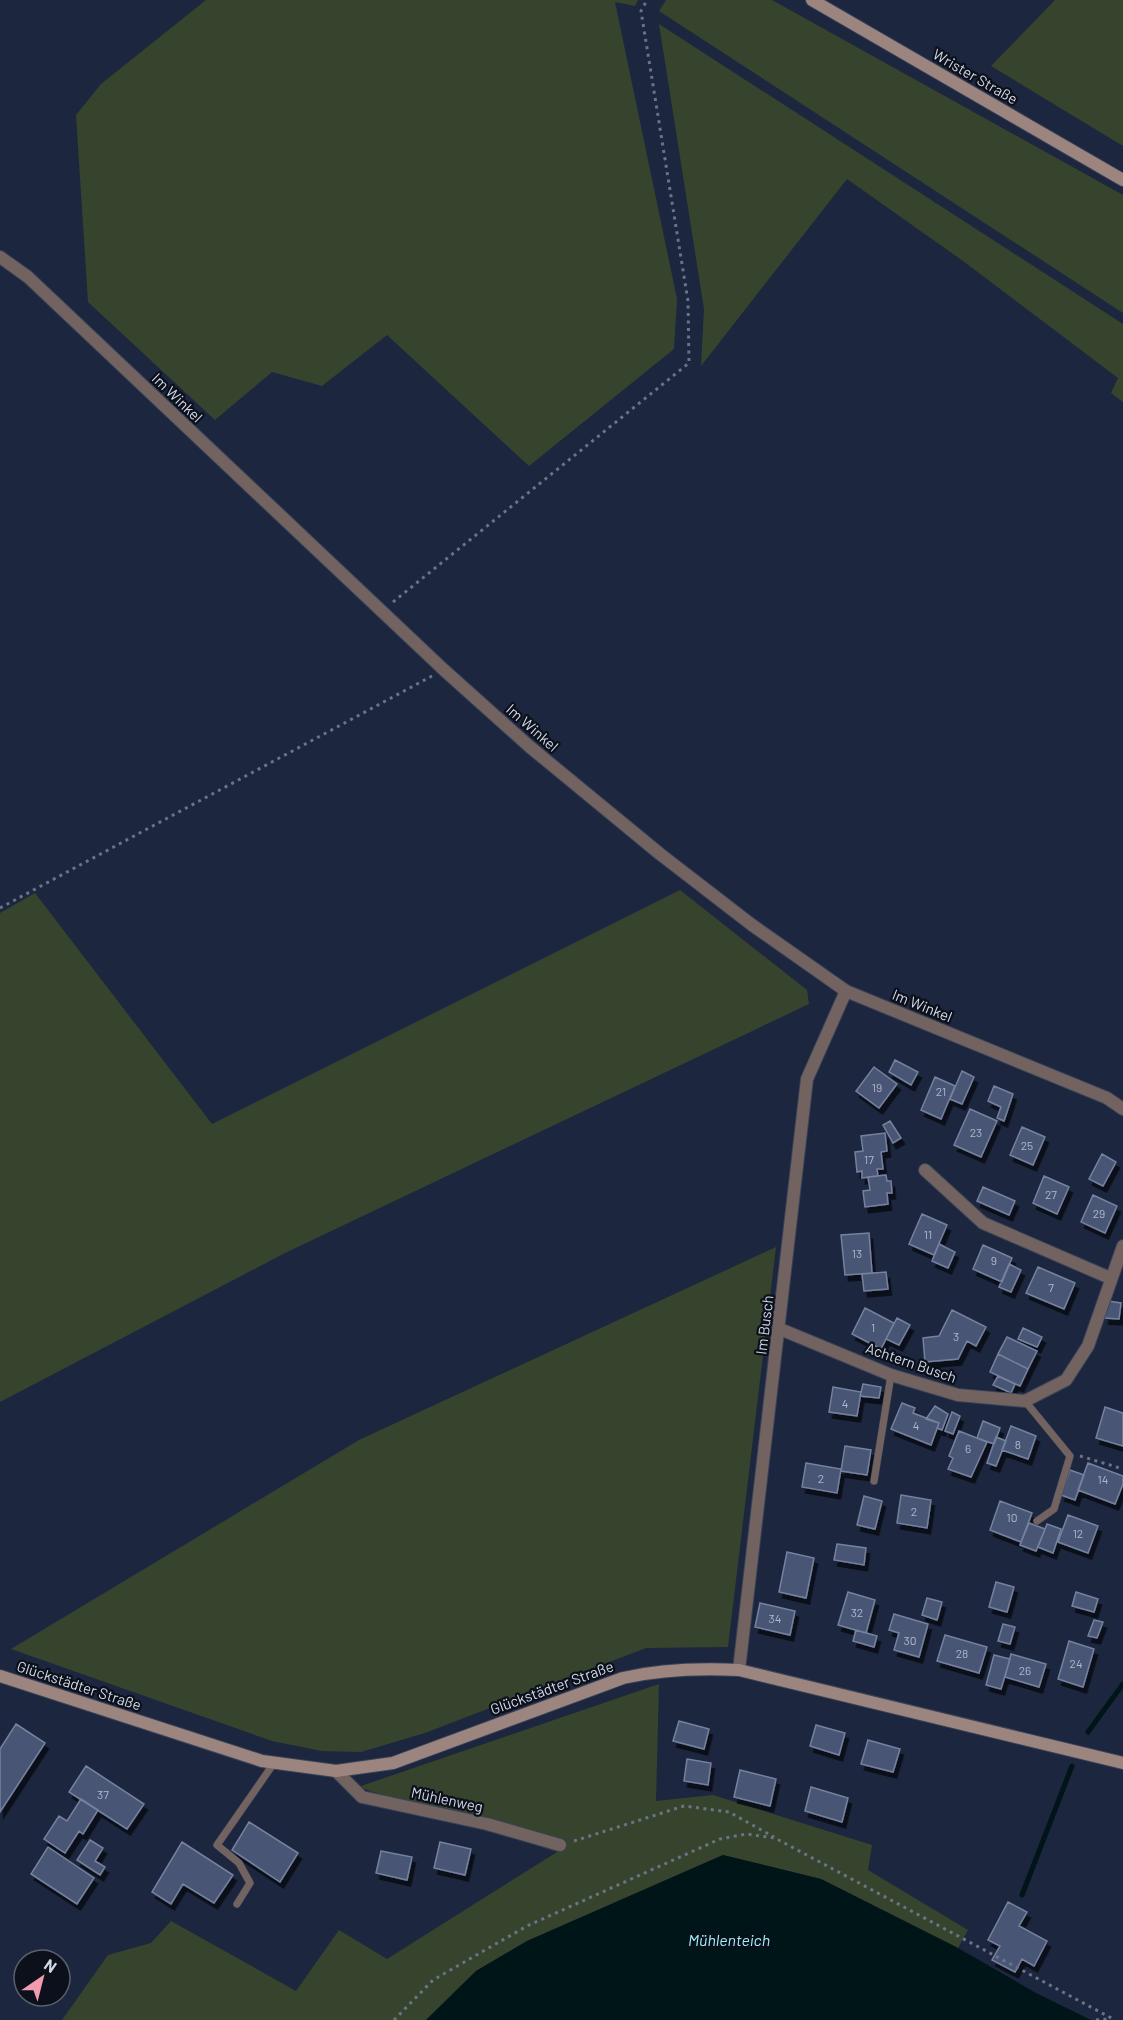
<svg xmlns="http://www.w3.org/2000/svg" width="1123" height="2020" viewBox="0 0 1123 2020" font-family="Barlow,sans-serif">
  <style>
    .green { fill: #37442d }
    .water { fill: #001517 }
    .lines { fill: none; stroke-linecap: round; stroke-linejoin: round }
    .stream { stroke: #001517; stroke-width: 5 }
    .building { fill: #485574; stroke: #75829f; stroke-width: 1.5; filter: url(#shadow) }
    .lane-casing { stroke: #394359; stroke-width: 8 }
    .street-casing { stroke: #394359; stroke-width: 14 }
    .secondary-casing { stroke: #394359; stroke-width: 14 }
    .path { stroke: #6a7387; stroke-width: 3; stroke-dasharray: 3 4.5; stroke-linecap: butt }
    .lane { stroke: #736360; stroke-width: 7 }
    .street { stroke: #736360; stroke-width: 12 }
    .secondary { stroke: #9d857f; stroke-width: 12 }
    .labels { text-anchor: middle; stroke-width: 4.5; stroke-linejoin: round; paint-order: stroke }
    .number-label { font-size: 12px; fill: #b0b8cc }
    .street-label { font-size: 15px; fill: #d2d9e9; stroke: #0b101a }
    .water-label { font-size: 16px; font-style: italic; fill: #9ef4fc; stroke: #0b101a }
  </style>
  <defs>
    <filter id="shadow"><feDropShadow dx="3.5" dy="6" stdDeviation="0" flood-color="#0009"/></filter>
  </defs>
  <rect width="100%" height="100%" fill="#1c263e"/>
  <path class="green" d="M206,0H638L635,6L615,2L677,299L674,349L529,466L387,335L322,386L272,372L215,420L88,302L76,115L101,84Z
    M666,0H772L1123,195V313L659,11Z
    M1055,0H1123V146L991,66Z
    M659,24L1123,324V402L1111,393L1118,378L963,261L847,179L701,366L704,309Z
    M680,890L807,990L809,1004L285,1253L0,1402V913L35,893L212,1124Z
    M776,1247L728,1647L646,1648L425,1733L361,1752L322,1751L272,1741L11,1649L359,1440Z
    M659,1684L656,1801L713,1795L872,1845L868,1870L968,1930L958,1948L821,1879L723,1855L527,1941L476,1971L426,2020H62L108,1955L151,1943L171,1921L296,1991L339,1930L387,1959L557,1852L358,1787Z"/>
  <path class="water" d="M723,1855L821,1879L958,1948L1036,1993L1091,2020H426L476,1971L527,1941Z"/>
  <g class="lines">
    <path class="stream" d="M1088,1732L1123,1684
      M1022,1895L1072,1766"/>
  </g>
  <path class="building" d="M895,1060L918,1072L911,1085L889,1072Z
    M874,1067L897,1084L879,1108L856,1091Z
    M962,1071L974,1077L962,1104L950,1099Z
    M935,1077L955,1086L941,1119L921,1110Z
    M994,1086L1013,1094L1004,1121L997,1118L1001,1107L988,1101Z
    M970,1109L997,1121L981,1157L954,1145Z
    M890,1121L901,1138L893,1143L883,1125Z
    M1022,1127L1045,1137L1033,1165L1010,1155Z
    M885,1133L887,1151L881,1152L883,1169H877L878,1176L862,1178V1171L857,1172L855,1152L863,1151L861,1136Z
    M1102,1154L1116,1162L1103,1186L1089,1179Z
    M886,1175L887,1181H891L892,1193H887L888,1204L865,1207L863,1191L870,1190L868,1177Z
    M1044,1176L1069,1187L1057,1214L1033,1203Z
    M983,1187L1015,1201L1009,1215L977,1201Z
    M1093,1195L1117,1206L1105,1233L1081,1222Z
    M922,1214L947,1225L934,1255L909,1244Z
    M869,1233L872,1273L845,1275L841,1235Z
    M939,1244L955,1252L948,1268L932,1261Z
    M983,1245L1012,1258L1002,1282L973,1269Z
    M1009,1264L1021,1270L1011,1292L999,1287Z
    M1038,1267L1075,1283L1064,1309L1026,1293Z
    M886,1272L888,1289L864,1291L862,1274Z
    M1108,1301L1121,1303L1119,1319L1105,1318Z
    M865,1308L894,1323L881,1349L852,1334Z
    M952,1310L986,1327L976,1346L967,1341L958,1359L925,1362L923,1338L939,1336Z
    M897,1318L910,1325L899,1345L886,1339Z
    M1023,1328L1042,1337L1037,1347L1018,1339Z
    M1007,1337L1037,1351L1028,1369L998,1354Z
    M998,1354L1028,1369L1020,1386L990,1372Z
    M998,1376L1015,1384L1011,1393L993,1385Z
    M863,1384L881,1387L879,1398L860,1396Z
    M833,1387L861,1392L857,1416L829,1412Z
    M902,1403L915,1408L913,1413L939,1423L931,1445L891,1429Z
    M935,1406L948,1414L942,1430L937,1428L939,1423L926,1419Z
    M1105,1407L1123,1413V1446L1096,1438Z
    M952,1412L960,1416L953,1434L945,1431Z
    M983,1421L1000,1428L994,1444L977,1438Z
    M1011,1426L1036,1436L1028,1459L1002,1450Z
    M959,1431L987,1442L971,1477L948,1469L953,1458L949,1456Z
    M996,1437L1006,1441L996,1466L987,1463Z
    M845,1446L871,1450L867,1475L841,1471Z
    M806,1463L841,1469L837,1493L802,1487Z
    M1088,1463L1123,1476V1484L1115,1504L1078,1490Z
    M1070,1470L1084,1475L1075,1500L1061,1495Z
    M901,1495L931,1500L927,1528L897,1523Z
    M864,1496L882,1501L875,1529L857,1525Z
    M1000,1501L1032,1513L1021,1542L990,1530Z
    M1068,1515L1098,1526L1088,1553L1058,1542Z
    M1029,1523L1045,1529L1036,1551L1020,1545Z
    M1047,1524L1061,1529L1053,1553L1038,1547Z
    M837,1544L866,1548L864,1565L834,1560Z
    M787,1552L814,1558L806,1598L779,1592Z
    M996,1582L1014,1587L1007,1612L989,1607Z
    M848,1592L875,1600L866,1633L838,1625Z
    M1076,1592L1098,1599L1094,1612L1072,1606Z
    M927,1598L942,1602L937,1620L922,1615Z
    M760,1603L795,1611L790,1635L755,1627Z
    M894,1614L928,1624L919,1657L894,1650L899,1633L889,1630Z
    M1094,1620L1103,1622L1097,1638L1088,1636Z
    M1003,1624L1015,1627L1010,1644L998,1641Z
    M856,1630L877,1636L874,1647L853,1641Z
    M945,1635L987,1647L979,1673L937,1661Z
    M1069,1641L1094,1649L1083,1687L1058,1679Z
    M1011,1654L1046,1664L1039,1687L1005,1677Z
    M994,1655L1010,1659L1001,1689L986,1685Z
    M679,1721L709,1729L704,1749L673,1741Z
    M16,1724L45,1743L0,1812V1749Z
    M816,1725L845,1733L839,1755L810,1746Z
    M868,1740L900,1749L893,1772L861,1764Z
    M687,1759L711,1763L708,1785L684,1781Z
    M86,1766L144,1804L127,1829L69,1792Z
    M740,1770L776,1779L770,1806L734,1797Z
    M811,1787L848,1798L842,1822L805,1811Z
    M81,1799L98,1810L83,1834L79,1831L65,1853L44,1839L59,1816L67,1821Z
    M249,1822L298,1853L280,1882L232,1850Z
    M90,1840L103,1848L95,1861L105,1867L100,1875L77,1860Z
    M182,1842L233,1875L214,1903L183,1884L171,1904L152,1892Z
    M440,1842L471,1849L465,1875L434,1868Z
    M48,1847L94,1878L77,1904L31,1874Z
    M381,1851L412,1857L407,1880L376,1873Z
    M1008,1902L1027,1912L1019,1926L1047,1941L1034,1966L1022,1959L1015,1972L992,1960L1000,1946L988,1940Z"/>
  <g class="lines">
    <g class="lane-casing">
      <path id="lane" d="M1025,1401L1070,1456L1054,1509L1037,1521
        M874,1481L891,1375
        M237,1904L250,1883L239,1863L217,1845L274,1763"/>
    </g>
    <g class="street-casing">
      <path id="street" d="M0,257L28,277L444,670L530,747L660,854L752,925L846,991L1107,1098L1123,1109
        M925,1170L983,1223L1110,1278
        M780,1329L891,1375L958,1395L1025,1401L1066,1380L1088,1346L1123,1246
        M739,1670L807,1079L846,991
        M336,1771L362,1797L487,1824L560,1845"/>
    </g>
    <g class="secondary-casing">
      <path id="secondary" d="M812,0L1123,180
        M0,1676L262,1761L336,1771L393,1763L623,1678C662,1669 699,1668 739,1670L1123,1763"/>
    </g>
    <path class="path" d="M393,602L689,363L688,301L641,11L647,0
      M0,908L432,676
      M1080,1456L1123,1469
      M574,1841L684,1806L729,1812L774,1837
      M394,2020L433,1980L527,1926L720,1839L746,1834L775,1838L1115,2020
      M1096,2020L1108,2019"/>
    <use href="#lane" class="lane"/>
    <use href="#street" class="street"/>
    <use href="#secondary" class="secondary"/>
  </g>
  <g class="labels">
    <g class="number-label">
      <text x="877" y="1092">19</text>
      <text x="941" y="1096">21</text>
      <text x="976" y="1137">23</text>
      <text x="1027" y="1150">25</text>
      <text x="869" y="1164">17</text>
      <text x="1051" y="1199">27</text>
      <text x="1099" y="1218">29</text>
      <text x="928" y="1239">11</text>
      <text x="857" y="1258">13</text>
      <text x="994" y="1265">9</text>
      <text x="1051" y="1292">7</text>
      <text x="873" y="1332">1</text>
      <text x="956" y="1341">3</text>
      <text x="845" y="1408">4</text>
      <text x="916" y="1430">4</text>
      <text x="1018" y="1449">8</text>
      <text x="968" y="1453">6</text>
      <text x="821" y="1483">2</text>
      <text x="1103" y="1484">14</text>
      <text x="914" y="1516">2</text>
      <text x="1012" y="1522">10</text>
      <text x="1078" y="1538">12</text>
      <text x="857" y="1617">32</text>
      <text x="775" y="1623">34</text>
      <text x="910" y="1645">30</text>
      <text x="962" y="1658">28</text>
      <text x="1076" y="1668">24</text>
      <text x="1025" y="1675">26</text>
      <text x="103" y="1799">37</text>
    </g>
    <g class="street-label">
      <text transform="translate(975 77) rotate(30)" y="5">Wrister Straße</text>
      <text transform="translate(177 398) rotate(44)" y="5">Im Winkel</text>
      <text transform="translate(532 728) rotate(41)" y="5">Im Winkel</text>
      <text transform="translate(922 1006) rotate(22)" y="5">Im Winkel</text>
      <text transform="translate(765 1325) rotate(-83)" y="5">Im Busch</text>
      <text transform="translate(911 1363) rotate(19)" y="5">Achtern Busch</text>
      <text transform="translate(79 1686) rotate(18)" y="5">Glückstädter Straße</text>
      <text transform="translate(552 1688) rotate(-20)" y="5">Glückstädter Straße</text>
      <text transform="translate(447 1800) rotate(12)" y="5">Mühlenweg</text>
    </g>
    <g class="water-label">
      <text x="729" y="1946">Mühlenteich</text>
    </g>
  </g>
  <g transform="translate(42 1978) rotate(35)"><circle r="28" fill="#0b101a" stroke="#5b606d" stroke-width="1.5"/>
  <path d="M0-4.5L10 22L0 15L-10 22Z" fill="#f29aaf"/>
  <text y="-9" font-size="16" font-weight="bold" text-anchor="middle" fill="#d2d9e9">N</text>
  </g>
</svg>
